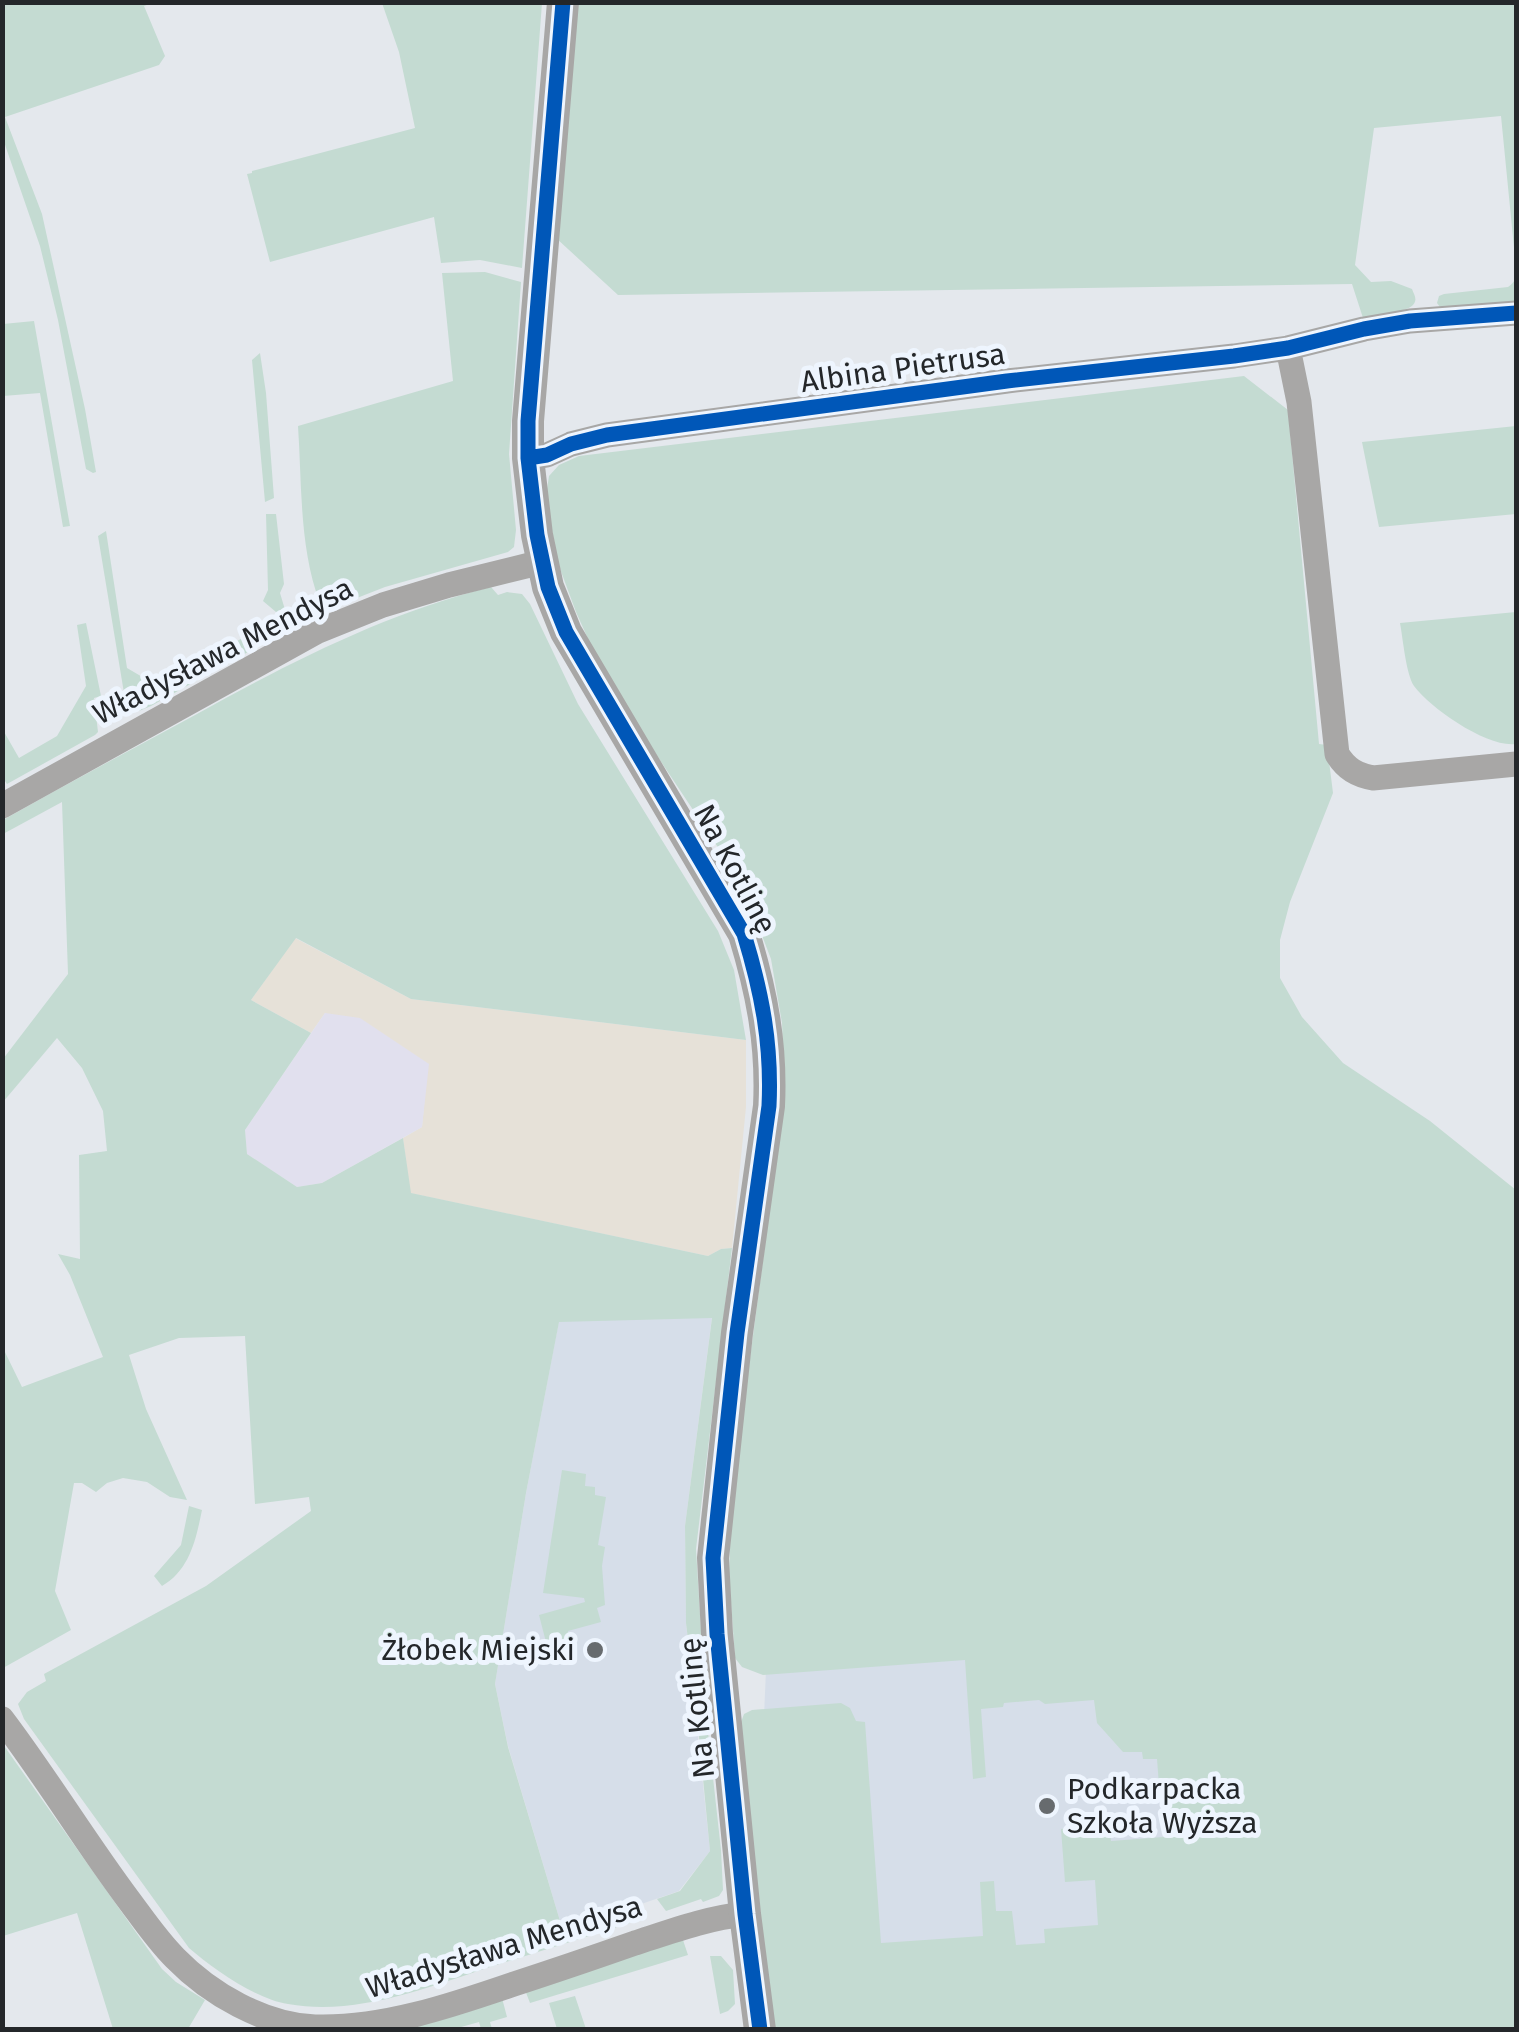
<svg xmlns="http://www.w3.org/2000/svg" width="1519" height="2032" viewBox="0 0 1519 2032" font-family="'Fira Sans',sans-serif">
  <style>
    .commercial { fill: #e6e1d8 }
    .industrial { fill: #e1e0ee }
    .built { fill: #d6dee9 }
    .green { fill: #c4dbd2 }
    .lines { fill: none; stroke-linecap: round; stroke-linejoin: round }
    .minor { stroke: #a8a7a6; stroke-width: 25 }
    .tertiary { stroke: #a8a7a6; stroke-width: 32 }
    .cycleway-casing { stroke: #eef5fe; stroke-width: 21 }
    .cycleway { stroke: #0057b8; stroke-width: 15 }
    .poi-dot { fill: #676b6e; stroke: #eef5fe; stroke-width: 4 }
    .labels { text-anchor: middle; stroke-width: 10; stroke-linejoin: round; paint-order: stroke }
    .street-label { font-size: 30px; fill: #24272a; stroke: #eef5fe }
    .poi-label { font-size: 30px; fill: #24272a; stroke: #eef5fe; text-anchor: end }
  </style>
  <rect width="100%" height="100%" fill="#e4e8ed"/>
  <path class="commercial" d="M295,938L411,999L746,1040V1107L732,1248L721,1249L708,1256L410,1193L403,1138L422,1127L428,1064L325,1013L311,1033L251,1000Z"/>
  <path class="industrial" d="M325,1013L360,1018L429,1064L422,1127L322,1183L297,1187L247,1154L245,1130Z"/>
  <path class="built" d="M712,1317L685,1526L686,1623L710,1851L679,1891L563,1931L508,1746L495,1684L526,1493L559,1321Z
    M1144,1636L1200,1932L796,1987L764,1716L767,1647Z"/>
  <path class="green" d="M3,2L152,3L144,6L165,56L159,65L5,117L42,214L85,409L96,472L93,473L86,469L58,320L40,246L3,139Z
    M382,3H542L522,268L480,260L441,263L434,217L270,262L247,174L252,173V171L415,128L399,52Z
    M575,3H1516V306L1440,307L1437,303L1439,296L1444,294L1508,287C1516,282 1516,276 1516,268L1501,116L1374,128L1355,265L1371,282L1391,281L1412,289C1414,295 1418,299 1413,305C1407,312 1373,316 1363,318L1352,284L618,295L556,238Z
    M485,272L521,282L509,454L516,530L514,547L508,552L385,587L334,607H329L320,603C299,548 302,484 298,426L453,381L442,273Z
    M34,321L70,526L63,527L40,393L3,396V324Z
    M260,353L266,393L274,498L265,502L252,360Z
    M1244,376L1288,410L1319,744L1327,745L1333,793L1290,902L1280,940V978L1302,1017L1343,1063L1430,1121L1516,1190V2029H773L740,1725L744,1714L752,1710L841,1703L850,1708L856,1721L865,1722L881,1943L983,1936L980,1882L994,1881L996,1911H1012L1016,1945L1045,1943L1044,1929L1098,1925L1095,1880L1065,1882L1061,1829L1109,1825L1111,1841L1163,1837L1157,1759H1143L1142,1752H1123L1097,1723L1094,1700L1045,1704L1039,1700L1004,1703L1003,1707L981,1709L986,1777L973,1779L965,1660L763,1675L742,1667L735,1658L729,1574L732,1495L785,1093L782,1023L771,959L751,907L735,873L632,718L598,661L576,612L559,566L549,516L547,489L549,476L559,465L579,456Z
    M1516,426V514L1379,527L1362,442Z
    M266,514H276L284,584L280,593L289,623L263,601L268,590Z
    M106,531L127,668L156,685L250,634L251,631L262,639L270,635L273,638L151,706L139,711L132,710L124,693L98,536Z
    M491,587L498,595L507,592L522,594L530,604L578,704L718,931L734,970L746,1040L411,999L296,938L251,1000L311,1033L245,1130L247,1154L297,1187L322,1183L403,1138L411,1193L708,1256L721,1249L732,1248L696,1549L705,1696L695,1698L686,1623L685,1526L712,1318L559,1322L526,1493L495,1684L508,1747L563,1931L637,1906L636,1921C588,1936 539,1952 490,1967C426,1988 357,2016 288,2004C256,1999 213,1969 189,1948L24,1719L18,1704L27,1692L46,1681L44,1674L206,1586L311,1511L309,1497L255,1504L245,1336L179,1338L129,1355L146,1409L187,1500L170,1497L147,1482L123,1478L107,1483L96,1492L82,1483H74L55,1591L71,1630L3,1668L2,1346L22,1387L103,1357L70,1275L58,1254L80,1259L79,1155L107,1151L103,1111L82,1068L57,1038L3,1102V1059L68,974L62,802L3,834V820C67,784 132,749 197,714C291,662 386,613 491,587Z
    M1516,612V744C1488,748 1431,709 1414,686C1406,674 1403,639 1400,623Z
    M86,623L101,696L94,698L98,732L95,735L7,784L3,778V730L19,758L57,736L86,686L77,625Z
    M562,1470L586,1474L585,1486L595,1487V1495L606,1497L598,1545L605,1547L602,1566L605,1605L597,1608L601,1622L568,1631L570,1641L547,1646L539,1615L585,1602L584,1598L543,1593Z
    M189,1506L202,1510C196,1539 190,1570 162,1586L154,1576L181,1545Z
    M705,1705L721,1850L723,1890L719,1896L703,1902L701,1899L666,1911L657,1899L680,1891L710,1851L696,1706Z
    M2,1743L162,1969L176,1982L205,2000L188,2029H113L77,1913L3,1936Z
    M683,1940L688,1955L530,2003L525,1990Z
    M710,1956H721L733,1970L735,2004L728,2011L720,2014Z
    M575,1996L586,2029H557L549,2003Z
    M502,1998L507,2017L490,2022L492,2029H481L479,2022L454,2029L405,2030Z"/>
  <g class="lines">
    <path class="minor" d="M1288,348L1299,402L1337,754C1346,769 1357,775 1373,778L1516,764
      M528,458L547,455L571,444L607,435L1007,381L1234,356L1288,348L1364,329L1410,321L1516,313
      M2,806L316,632L383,605L449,585L542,562
      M2,1719C46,1777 84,1840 128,1899C143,1919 157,1940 175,1958C210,1994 264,2025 315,2027C382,2029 450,2006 514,1984C554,1971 595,1957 635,1943C672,1931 707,1918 745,1914"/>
    <path class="tertiary" d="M563,2L528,421V458L537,535L548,587L566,632L744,934C762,993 772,1045 769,1106L737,1333L713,1558L717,1634L745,1914L760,2030"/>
    <g class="cycleway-casing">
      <path id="cycleway" d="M563,2L528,421V458L537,535L548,587L566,632L744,934C762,993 772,1045 769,1106L737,1333L713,1558L717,1634L745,1914L760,2030
        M528,458L547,455L571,444L607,435L1007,381L1234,356L1288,348L1364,329L1410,321L1516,313"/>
    </g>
    <use href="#cycleway" class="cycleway"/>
  </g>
  <g class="poi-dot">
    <circle cx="595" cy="1650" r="10"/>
    <circle cx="1047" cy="1806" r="10"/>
  </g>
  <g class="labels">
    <g class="street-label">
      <text transform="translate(903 368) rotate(-8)" y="10">Albina Pietrusa</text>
      <text transform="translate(223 651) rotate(-27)" y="10">Władysława Mendysa</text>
      <text transform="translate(735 869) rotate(62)" y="10">Na Kotlinę</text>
      <text transform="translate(697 1708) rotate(-96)" y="10">Na Kotlinę</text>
      <text transform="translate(504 1947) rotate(-17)" y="10">Władysława Mendysa</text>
    </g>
    <g class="poi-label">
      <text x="575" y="1660">Żłobek Miejski</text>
      <text x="1067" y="1799" text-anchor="start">Podkarpacka<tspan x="1067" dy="34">Szkoła Wyższa</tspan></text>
    </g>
  </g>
  <rect width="1519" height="2032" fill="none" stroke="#24272a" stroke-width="10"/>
</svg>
